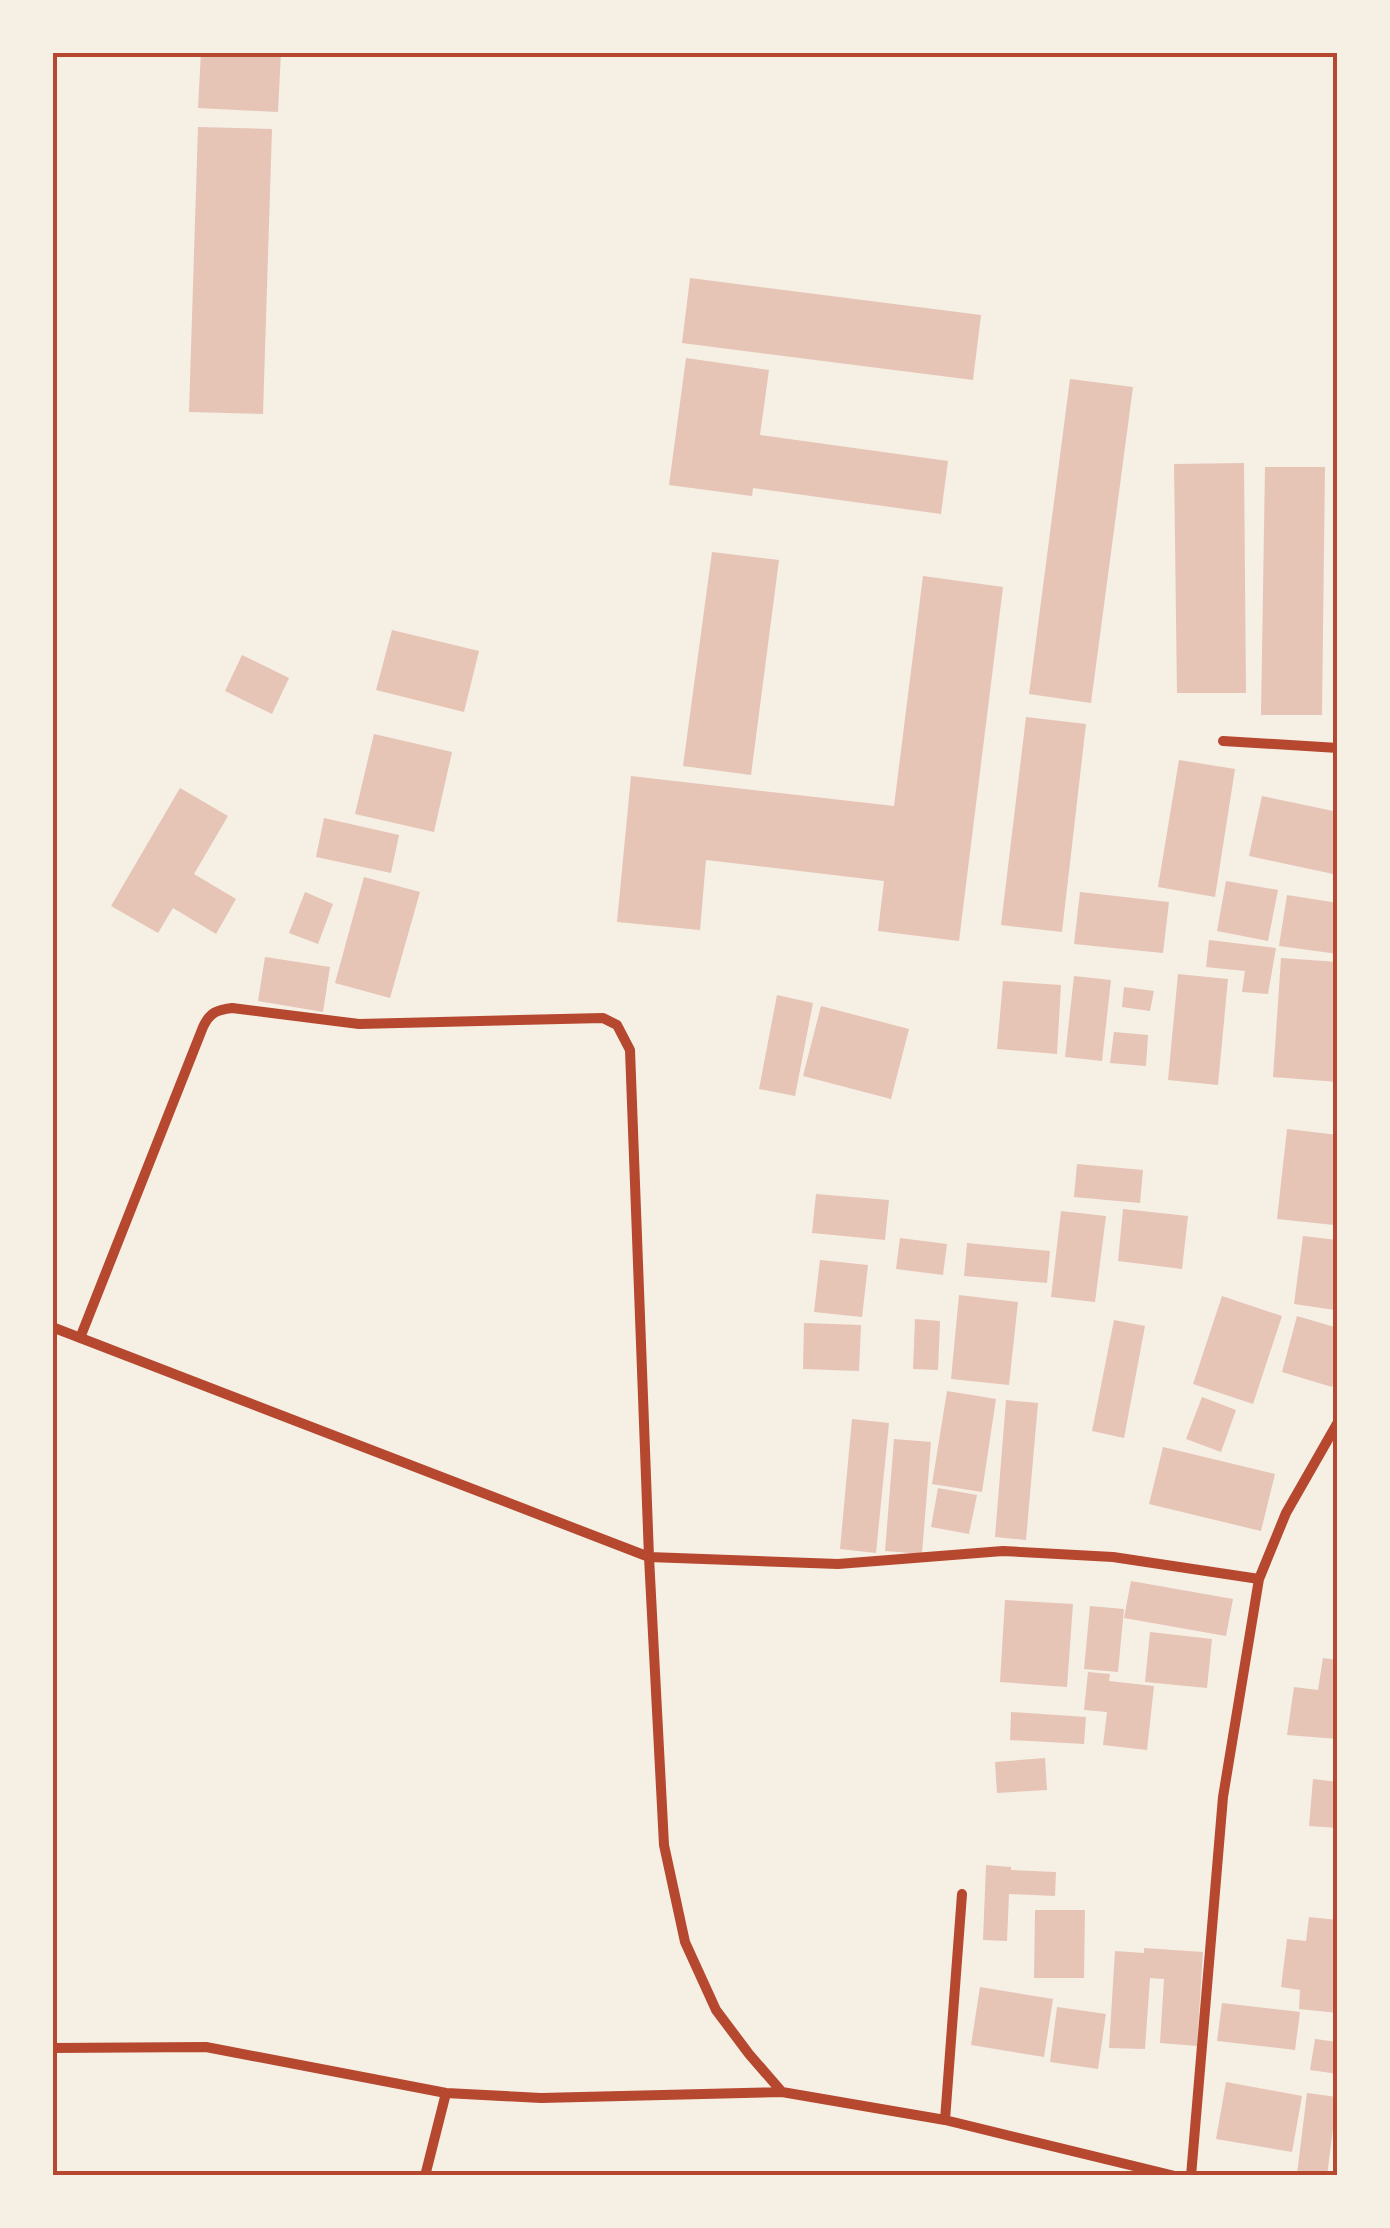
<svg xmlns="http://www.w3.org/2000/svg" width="1390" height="2228" viewBox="0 0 1390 2228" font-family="Quicksand,sans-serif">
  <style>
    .building { fill: #e6c5b7 }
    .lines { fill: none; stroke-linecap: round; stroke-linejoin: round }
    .minor { stroke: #b5482f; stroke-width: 10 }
    .neatline { fill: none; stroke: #b5482f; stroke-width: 4 }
  </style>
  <rect width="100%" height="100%" fill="#f6efe4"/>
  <path class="building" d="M201,52H281L278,112L198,108Z
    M198,127L272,129L263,414L189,412Z
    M690,278L981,315L973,380L682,343Z
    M686,358L769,370L760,435L948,461L941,514L753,488L752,496L669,485Z
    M1070,379L1133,387L1091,703L1029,694Z
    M1244,463L1246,693H1177L1174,464Z
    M1265,467H1325L1322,715H1261Z
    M712,552L779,560L751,775L683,766Z
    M923,576L1003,587L959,941L878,931L884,881L706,860L700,930L617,922L631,776L894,806Z
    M392,630L479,651L464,712L376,690Z
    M242,655L289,678L272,714L225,691Z
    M1026,717L1086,724L1062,932L1001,925Z
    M374,734L452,752L434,832L355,814Z
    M1179,760L1235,769L1215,897L1158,887Z
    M180,788L228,816L194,874L236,899L216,934L173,908L158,933L111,906Z
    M1262,796L1338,812V875L1249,856Z
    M324,818L399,835L391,873L316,857Z
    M364,877L420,892L390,998L335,983Z
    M1226,881L1278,890L1268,941L1217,931Z
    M305,892L333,904L318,944L289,933Z
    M1080,892L1169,902L1163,953L1074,944Z
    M1287,895L1338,903V954L1279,946Z
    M1209,940L1276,948L1268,994L1242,992L1245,971L1206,967Z
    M265,957L330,967L323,1012L258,1001Z
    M1281,958L1338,962V1082L1273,1077Z
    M1178,974L1228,979L1218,1085L1168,1080Z
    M1074,976L1111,980L1102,1061L1065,1057Z
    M1003,981L1061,985L1057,1054L997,1049Z
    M1124,987L1154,991L1150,1011L1122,1007Z
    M777,995L813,1003L795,1096L759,1089Z
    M821,1006L909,1029L891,1099L803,1076Z
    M1114,1032L1148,1035L1146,1066L1110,1063Z
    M1287,1129L1338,1135L1334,1225L1277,1219Z
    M1077,1164L1143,1170L1140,1203L1074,1197Z
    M816,1194L889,1200L885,1240L812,1233Z
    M1123,1209L1188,1216L1182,1269L1118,1261Z
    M1061,1211L1106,1216L1095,1302L1051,1297Z
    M1303,1236L1338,1240L1335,1310L1294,1304Z
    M900,1238L947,1244L943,1275L896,1269Z
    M967,1243L1050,1251L1047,1283L964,1276Z
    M820,1260L868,1265L862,1317L814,1312Z
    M959,1295L1018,1302L1009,1385L951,1379Z
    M1222,1296L1282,1316L1253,1404L1193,1384Z
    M1297,1316L1338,1328V1368L1332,1387L1282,1372Z
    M915,1319L940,1321L938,1370L913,1369Z
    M1114,1320L1145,1326L1124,1438L1092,1431Z
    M804,1323L861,1325L859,1371L803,1369Z
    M947,1391L996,1399L982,1492L932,1484Z
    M1202,1397L1236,1410L1221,1452L1186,1439Z
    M1006,1400L1038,1403L1026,1540L995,1537Z
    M852,1419L889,1423L876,1553L840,1549Z
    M894,1439L931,1442L922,1554L885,1551Z
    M1163,1447L1275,1474L1261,1531L1149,1504Z
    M938,1488L977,1495L969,1534L931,1527Z
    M1131,1581L1233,1599L1226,1636L1124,1618Z
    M1005,1600L1073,1604L1067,1687L1000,1682Z
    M1090,1606L1124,1609L1118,1672L1084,1669Z
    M1150,1632L1212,1639L1207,1688L1145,1682Z
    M1323,1658L1338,1660V1739L1287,1735L1294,1687L1318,1690Z
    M1088,1672L1110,1674L1109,1681L1154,1686L1147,1750L1103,1745L1107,1712L1084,1710Z
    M1011,1712L1086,1717L1084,1744L1010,1740Z
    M1045,1758L1047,1790L997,1793L995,1762Z
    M1313,1779L1338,1782V1828L1309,1826Z
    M986,1865L1011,1867V1870L1056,1872L1055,1896L1009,1894L1007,1941L983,1940Z
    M1035,1910H1085L1084,1978H1034Z
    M1309,1917L1338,1920V2013L1299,2009L1300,1990L1281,1987L1287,1939L1306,1941Z
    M1144,1948L1203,1952L1197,2046L1160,2043L1164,1979L1150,1978L1145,2049L1109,2048L1115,1951L1144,1953Z
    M980,1987L1053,1999L1044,2057L971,2045Z
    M1222,2003L1300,2012L1295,2050L1217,2041Z
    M1057,2007L1106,2014L1098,2069L1050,2062Z
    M1315,2039L1338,2042V2074L1310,2070Z
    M1226,2082L1302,2096L1292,2152L1216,2139Z
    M1307,2093L1337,2097L1327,2176L1297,2174Z"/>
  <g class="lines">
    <path class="minor" d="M1223,741L1338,748
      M52,1327L649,1557L664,1845L685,1942L716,2010L749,2054L782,2092L945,2120L1175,2176
      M80,1338L203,1027C210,1012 217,1010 232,1008L359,1024L603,1018L617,1025L630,1050L649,1557L838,1564L1003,1551L1113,1557L1259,1579
      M52,2048L206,2047L446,2093L541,2098L782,2092
      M945,2120L962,1894
      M425,2176L446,2093
      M1191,2176L1223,1797L1259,1579L1286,1513L1338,1422"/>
  </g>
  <rect width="1390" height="2228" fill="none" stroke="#f6efe4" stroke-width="110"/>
  <rect x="55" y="55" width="1280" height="2118" class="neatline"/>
</svg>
